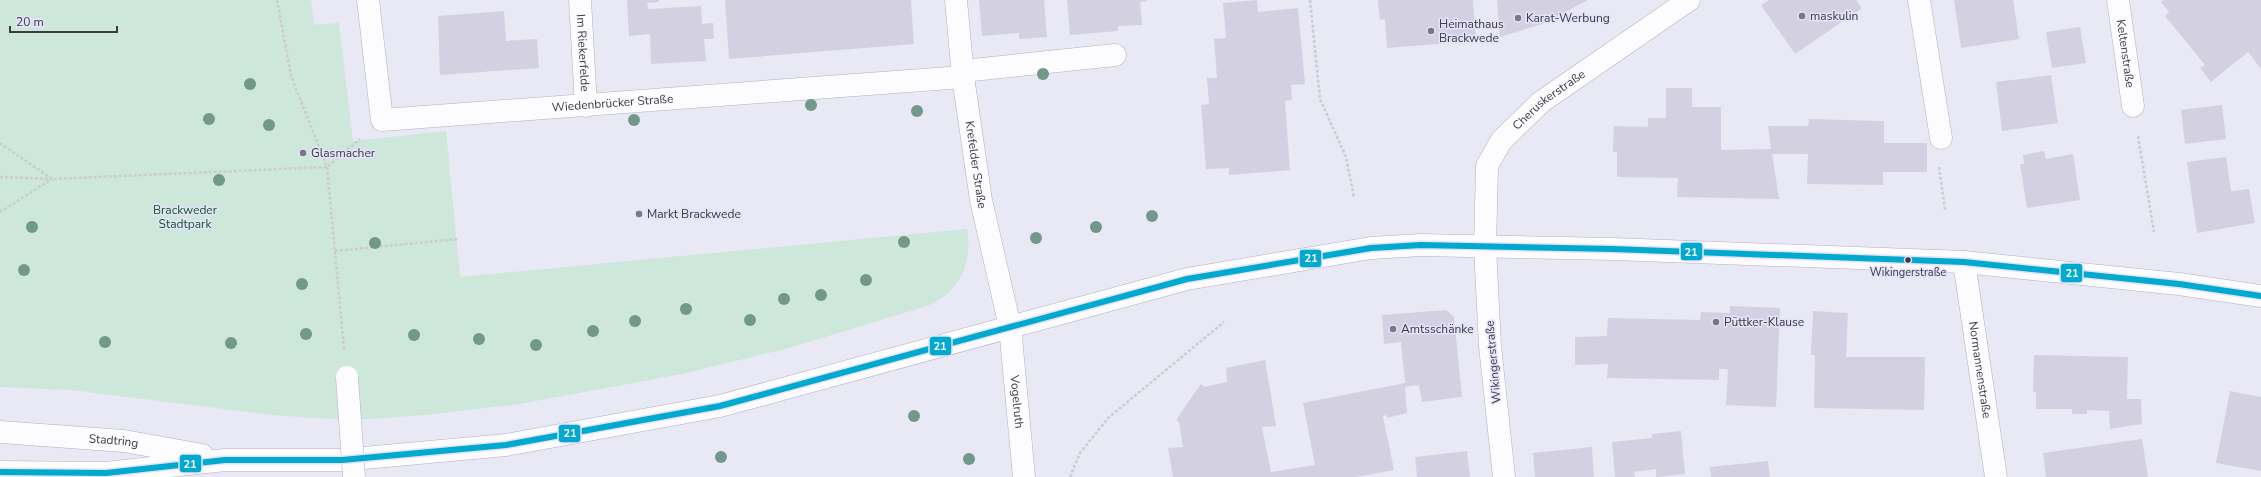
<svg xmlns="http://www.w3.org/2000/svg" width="2261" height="477" viewBox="0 0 2261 477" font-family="'Nunito Sans',sans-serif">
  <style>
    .green { fill: #cde7da }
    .building { fill: #d3d1e1 }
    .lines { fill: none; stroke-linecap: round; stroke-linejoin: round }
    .minor-casing { stroke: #b3b1bc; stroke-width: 23 }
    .path { stroke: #ccccd1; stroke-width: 2.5; stroke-dasharray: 3 2; stroke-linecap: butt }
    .minor { stroke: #fcfcfe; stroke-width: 22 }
    .minor-bridge-casing { stroke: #b3b1bc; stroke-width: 23; stroke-linecap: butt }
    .minor-bridge { stroke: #fcfcfe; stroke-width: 22 }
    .bus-1-casing { stroke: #e5e3fa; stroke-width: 9 }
    .bus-1 { stroke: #00a9ce; stroke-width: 6 }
    .tree { fill: #729889 }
    .poi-dot { fill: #787783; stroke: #e5e3fa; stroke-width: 1.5 }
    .bus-dot { fill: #3b3a45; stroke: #e5e3fa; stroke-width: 1.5 }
    .labels { text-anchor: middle; stroke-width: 3; stroke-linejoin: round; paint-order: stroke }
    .bus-label { font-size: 11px; fill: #3b3a45; stroke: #e5e3fa }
    .poi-label { font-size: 12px; fill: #3b3a45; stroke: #e5e3fa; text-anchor: start }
    .street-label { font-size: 12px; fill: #3b3a45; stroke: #e5e3fa }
    .park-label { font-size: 12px; fill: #115730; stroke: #e5e3fa }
    .line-badge { stroke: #e5e3fa; stroke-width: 1.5 }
    .badge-label { font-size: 11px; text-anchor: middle; font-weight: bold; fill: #fff }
  </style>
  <rect width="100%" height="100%" fill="#e9e8f5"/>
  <path class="green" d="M0,0H311L314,25L339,23L353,141L446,131L460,277L967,229C973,263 960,292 927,306L789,348L682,374L519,404L425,415L354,420L317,418L272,415L71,390L0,387Z"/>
  <path class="building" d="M627,0H659V2L647,3L648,9L701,6L702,24L713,23L714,39H704L706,61L651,64L650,34L629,36Z
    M725,0H911L914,44L729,59Z
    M979,0H1044L1047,37L1019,39V33L982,36Z
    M1067,0H1147V1L1140,2L1142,25L1118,26V31L1070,35Z
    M1257,0L1258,12L1298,8L1305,84L1291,85L1292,100L1285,101L1290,170L1229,175V168L1206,169L1201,105L1209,104L1207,78H1217L1214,39L1226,38L1223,3Z
    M1378,0H1473L1476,41L1387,48L1385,19L1380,20Z
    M1497,0H1588L1545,23L1500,37Z
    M1769,0H1856L1862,8L1795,54L1761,5Z
    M1954,0H2013L2019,39L1961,48Z
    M2164,0H2261V69L2248,52L2211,82L2200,68L2205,65L2165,16L2169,12L2161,2Z
    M504,11L506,41L537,39L539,68L440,75L438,16Z
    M2080,27L2086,63L2052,68L2046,32Z
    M2051,75L2058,123L2002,131L1996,82Z
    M1666,88H1692V107H1721V150L1771,149L1768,126H1808L1809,119L1884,121V143H1927V172H1883V185L1807,184L1808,154H1772L1779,199L1677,197L1678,178L1617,177V152H1613L1614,126L1648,127V118H1666Z
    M2222,105L2226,139L2185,144L2181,110Z
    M2044,151L2046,159L2073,154L2080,200L2027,208L2020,164H2024L2023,155Z
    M2226,157L2231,191L2249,189L2255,223L2197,233L2187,162Z
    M1730,306L1780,308L1776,407L1726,405L1728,369H1719V380L1607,378L1608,364L1575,365V337L1607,336L1608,318L1700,320L1701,312L1730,313Z
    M1446,310L1454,317L1462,397L1422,402L1419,385L1405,387L1407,413L1387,418L1386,415L1383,416L1394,470L1356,477H1173L1168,448L1183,447L1179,422L1176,420L1201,384L1204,387L1227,382L1226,368L1265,360L1276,426L1262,427L1271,472L1315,465L1303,403L1405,383L1401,342L1384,344L1382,315Z
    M1813,311L1848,313L1846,357H1925L1924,410L1814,408L1815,355H1811Z
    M2034,355L2128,357L2127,399H2141L2142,424L2110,429L2109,411L2087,410V414H2072V409H2036V392H2033Z
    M2230,391L2261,397V471L2216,463Z
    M1681,431L1685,474L1656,477V469L1634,472L1635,477H1615L1612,442L1652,438V434Z
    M2142,439L2148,477H2046L2043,453Z
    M1592,447L1594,477H1535L1533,453Z
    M1467,451L1470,477H1417L1415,457Z
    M1768,461L1770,477H1711L1710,467Z"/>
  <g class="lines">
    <g class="minor-casing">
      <g id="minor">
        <path id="s1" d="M368,0L382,120L963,77"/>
        <path id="s2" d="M580,0L586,106"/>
        <path id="s3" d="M956,0L963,77L981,200L1010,327L1024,477"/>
        <path d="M1919,0L1941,138"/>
        <path id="s4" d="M2118,0L2133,106"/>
        <path d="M963,71L1115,55"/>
        <path id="s5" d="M1964,262L1996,477"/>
        <path id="s6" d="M0,432L124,441L202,455"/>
        <path d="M0,472L106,473L225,460H342L506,445L720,406L1187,279L1371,248L1421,245L1613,249L1964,262L2179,284L2261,296"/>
        <path id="s7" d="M1504,477L1490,346L1485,247L1487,166L1501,141L1541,102L1689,0"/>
      </g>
    </g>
    <path class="path" d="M277,0L291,76L327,167L344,349
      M1310,0L1320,99L1346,157L1354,197
      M2138,136L2154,232
      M0,143L52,179L327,167L360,139
      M1939,167L1945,210
      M0,177L52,179
      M0,212L52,179
      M335,251L457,239
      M1070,477L1080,453L1108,418L1224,322"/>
    <use href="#minor" class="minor"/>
    <g class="minor-bridge-casing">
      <path id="minor-bridge" d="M347,377L354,477"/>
    </g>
    <use href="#minor-bridge" class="minor-bridge"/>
    <g class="bus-1-casing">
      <path id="bus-1" d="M0,472L106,473L225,460H342L506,445L720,406L1187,279L1371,248L1421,245L1613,249L1964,262L2179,284L2261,296"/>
    </g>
    <use href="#bus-1" class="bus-1"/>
  </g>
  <g class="tree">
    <circle cx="1043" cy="74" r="6"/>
    <circle cx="250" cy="84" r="6"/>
    <circle cx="811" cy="105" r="6"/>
    <circle cx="917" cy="111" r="6"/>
    <circle cx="209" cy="119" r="6"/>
    <circle cx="634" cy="120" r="6"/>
    <circle cx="269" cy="125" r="6"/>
    <circle cx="219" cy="180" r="6"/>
    <circle cx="1152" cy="216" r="6"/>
    <circle cx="32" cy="227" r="6"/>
    <circle cx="1096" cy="227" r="6"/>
    <circle cx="1036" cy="238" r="6"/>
    <circle cx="904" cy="242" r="6"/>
    <circle cx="375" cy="243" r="6"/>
    <circle cx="24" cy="270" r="6"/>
    <circle cx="866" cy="280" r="6"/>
    <circle cx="302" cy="284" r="6"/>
    <circle cx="821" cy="295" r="6"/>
    <circle cx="784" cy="299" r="6"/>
    <circle cx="686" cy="309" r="6"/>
    <circle cx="750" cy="320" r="6"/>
    <circle cx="635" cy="321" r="6"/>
    <circle cx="593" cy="331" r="6"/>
    <circle cx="306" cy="334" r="6"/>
    <circle cx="414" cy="335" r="6"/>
    <circle cx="479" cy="339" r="6"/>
    <circle cx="105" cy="342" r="6"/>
    <circle cx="231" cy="343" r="6"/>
    <circle cx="536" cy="345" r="6"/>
    <circle cx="914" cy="416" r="6"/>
    <circle cx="721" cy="457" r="6"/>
    <circle cx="969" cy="459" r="6"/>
  </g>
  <g class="poi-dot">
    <circle cx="1802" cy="16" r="4"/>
    <circle cx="1518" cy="18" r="4"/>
    <circle cx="1431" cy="31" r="4"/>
    <circle cx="303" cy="153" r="4"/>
    <circle cx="639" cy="214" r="4"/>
    <circle cx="1716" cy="322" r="4"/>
    <circle cx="1393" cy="329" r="4"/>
  </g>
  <circle class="bus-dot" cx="1908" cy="260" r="3.5"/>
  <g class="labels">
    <g class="bus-label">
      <text x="1908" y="276">Wikingerstraße</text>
    </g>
    <g class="poi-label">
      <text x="1810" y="20">maskulin</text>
      <text x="1526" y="22">Karat-Werbung</text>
      <text x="1439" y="28">Heimathaus<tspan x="1439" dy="14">Brackwede</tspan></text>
      <text x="311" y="157">Glasmacher</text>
      <text x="647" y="218">Markt Brackwede</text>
      <text x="1724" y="326">Püttker-Klause</text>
      <text x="1401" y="333">Amtsschänke</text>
    </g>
    <g class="street-label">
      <text dy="4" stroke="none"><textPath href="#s2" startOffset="53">Im Riekerfelde</textPath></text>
      <text dy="4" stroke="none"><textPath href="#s4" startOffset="54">Keltenstraße</textPath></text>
      <text dy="4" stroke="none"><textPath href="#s7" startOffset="404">Cheruskerstraße</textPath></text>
      <text dy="4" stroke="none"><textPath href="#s1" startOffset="352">Wiedenbrücker Straße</textPath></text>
      <text dy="4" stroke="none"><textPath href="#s3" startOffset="166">Krefelder Straße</textPath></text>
      <text transform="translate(1493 362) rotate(-95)" y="4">Wikingerstraße</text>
      <text dy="4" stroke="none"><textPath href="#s5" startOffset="109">Normannenstraße</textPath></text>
      <text dy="4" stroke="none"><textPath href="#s3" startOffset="407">Vogelruth</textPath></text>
      <text dy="4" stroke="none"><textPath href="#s6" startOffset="114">Stadtring</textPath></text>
    </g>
    <g class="park-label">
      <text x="185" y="214">Brackweder<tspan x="185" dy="14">Stadtpark</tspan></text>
    </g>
  </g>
  <g class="line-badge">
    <rect x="1680" y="242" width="23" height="19" rx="4" fill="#00a9ce"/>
    <rect x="1299" y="249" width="23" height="19" rx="4" fill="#00a9ce"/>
    <rect x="2060" y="263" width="23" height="20" rx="4" fill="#00a9ce"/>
    <rect x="929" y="336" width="23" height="20" rx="4" fill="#00a9ce"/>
    <rect x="558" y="424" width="23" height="19" rx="4" fill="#00a9ce"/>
    <rect x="179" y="454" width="23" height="19" rx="4" fill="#00a9ce"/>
  </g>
  <g class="badge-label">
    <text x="1691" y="256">21</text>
    <text x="1311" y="262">21</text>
    <text x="2072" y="277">21</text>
    <text x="940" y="350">21</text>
    <text x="570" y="437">21</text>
    <text x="190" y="468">21</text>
  </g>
  <path d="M10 26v6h107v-6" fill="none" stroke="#3b3a45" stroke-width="2"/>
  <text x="16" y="26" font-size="12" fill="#3b3a45" stroke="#e5e3fa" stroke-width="3" paint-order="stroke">20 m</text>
</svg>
